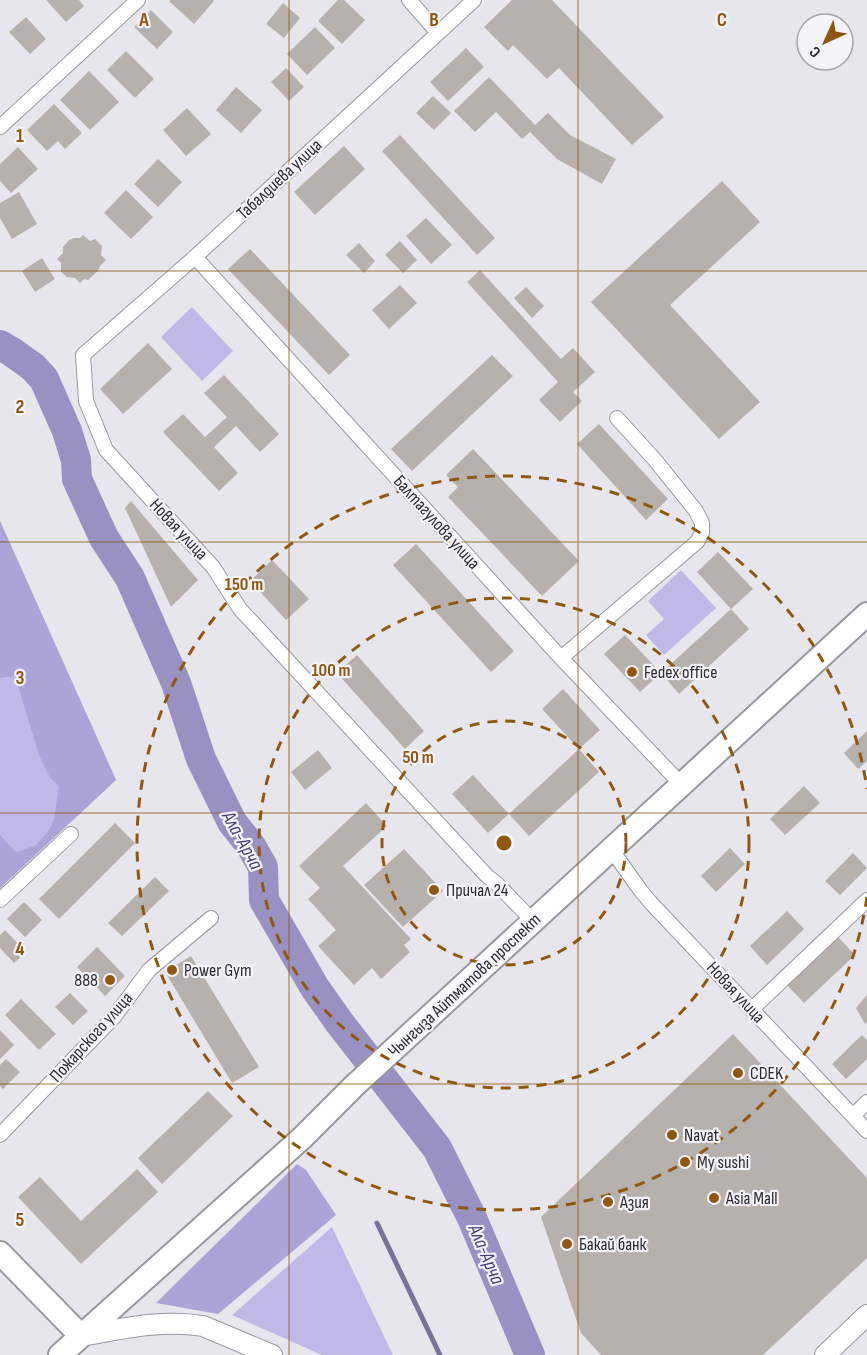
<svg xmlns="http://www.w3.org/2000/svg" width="867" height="1355" viewBox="0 0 867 1355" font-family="'Sofia Sans Condensed',sans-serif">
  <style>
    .green { fill: #c0b9e8 }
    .forest { fill: #aca4d7 }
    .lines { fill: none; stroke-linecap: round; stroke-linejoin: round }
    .stream { stroke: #797397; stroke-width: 5 }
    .river { stroke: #9a91c3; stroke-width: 30 }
    .building { fill: #b6b1ac }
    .street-casing { stroke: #98989e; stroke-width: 16 }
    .secondary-casing { stroke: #98989e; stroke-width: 22 }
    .primary-casing { stroke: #98989e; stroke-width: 26 }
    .street { stroke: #fff; stroke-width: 14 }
    .secondary { stroke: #fff; stroke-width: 20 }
    .primary { stroke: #fff; stroke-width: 22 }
    .grid { fill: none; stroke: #90580f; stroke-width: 1.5; stroke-opacity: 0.55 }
    .ring { fill: none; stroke: #90580f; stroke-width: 3; stroke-dasharray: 10 8 }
    .poi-dot { fill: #90580f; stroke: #f4f3fa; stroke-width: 2 }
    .labels { text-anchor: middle; stroke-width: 4.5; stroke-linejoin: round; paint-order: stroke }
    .street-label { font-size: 18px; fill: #2d2d2f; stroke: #f4f3fa }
    .poi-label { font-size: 18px; fill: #2d2d2f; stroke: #f4f3fa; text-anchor: start }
    .water-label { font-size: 20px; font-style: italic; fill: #493b7a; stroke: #f4f3fa }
    .grid-label { font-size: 20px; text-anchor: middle; font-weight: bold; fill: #90580f; stroke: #f4f3fa; stroke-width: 4.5; stroke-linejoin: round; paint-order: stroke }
    .centre { fill: #90580f; stroke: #f4f3fa; stroke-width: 3 }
    .ring-label { font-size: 18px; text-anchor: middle; font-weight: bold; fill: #90580f; stroke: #f4f3fa; stroke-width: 4.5; stroke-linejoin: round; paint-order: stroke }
  </style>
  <rect width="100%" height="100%" fill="#e7e6ec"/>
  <path class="green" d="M192,307L233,351L202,381L161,337Z
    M0,521L116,780L0,888Z
    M681,570L716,608L664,655L646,635L664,619L648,601Z
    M332,1227L393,1355H322L232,1315Z"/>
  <path class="forest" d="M0,521L116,780L0,888V835L16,852L35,846L49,830L54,819L59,786L50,778L39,755L15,676L0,678Z
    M297,1164L306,1170L336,1215L218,1314L156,1303Z"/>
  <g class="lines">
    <path class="stream" d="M377,1223L440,1355"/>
    <path class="river" d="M0,345L12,352L33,367L44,379L67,431L76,460L77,479L104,538L130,578L176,683L201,759L232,822L251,846L263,867L264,900L315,988L339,1022L437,1148L472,1218L530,1355"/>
  </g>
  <path class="building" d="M46,0H79L84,6L66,22Z
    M170,0H213L214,1L194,24L169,1Z
    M338,0H344L365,20L342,44L318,21Z
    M512,0H552L664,117L632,145L559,68L547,79L513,45L508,51L484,27Z
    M283,3L300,18L284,38L266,24Z
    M151,10L173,32L157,49L134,27Z
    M26,17L46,39L30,54L9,32Z
    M315,27L335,48L307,75L287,54Z
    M466,48L484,67L448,101L430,82Z
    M126,51L154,79L135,98L107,70Z
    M286,68L304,87L289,101L271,82Z
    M89,71L119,102L90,130L60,100Z
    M489,77L535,125L548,113L570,135L616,159L602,184L557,159L530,132L522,139L496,112L475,132L454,111Z
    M236,87L262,110L241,133L216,110Z
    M433,96L451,113L434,130L416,113Z
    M54,104L82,133L65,149L58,141L47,151L27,130Z
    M187,108L211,134L186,156L163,130Z
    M400,135L495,238L477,255L382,151Z
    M344,146L365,169L315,215L294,192Z
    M18,147L38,169L11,193L0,181V164Z
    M158,159L182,182L158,207L134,184Z
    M722,181L760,222L670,305L760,402L719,439L591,302Z
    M126,190L153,217L131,239L104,213Z
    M19,192L37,224L12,239L0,218V203Z
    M426,218L452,245L431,264L406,236Z
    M83,235L90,241L95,239L102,246L101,255L106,260L100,266L98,271L88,280L84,279L80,283L75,278L67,277L61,272V263L57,259L63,253V247L69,240L74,238H80Z
    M400,241L417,260L403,273L385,255Z
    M359,243L375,261L364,273L346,255Z
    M250,249L350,355L329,375L228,269Z
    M42,258L55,279L35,292L22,271Z
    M480,270L561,359L573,348L595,372L573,392L582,401L560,422L539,400L558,382L467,282Z
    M400,285L417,303L389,329L372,310Z
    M526,287L544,306L532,318L514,298Z
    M148,343L172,369L123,414L100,389Z
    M492,355L513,376L412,471L391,449Z
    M224,375L279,434L260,452L236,426L214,447L238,473L219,491L163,432L183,414L205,437L227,417L204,393Z
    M599,424L668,499L646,520L577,444Z
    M473,449L579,561L542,596L448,497L458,487L446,475Z
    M131,501L198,580L171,607L125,508Z
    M416,544L514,651L491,672L393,565Z
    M718,552L753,589L731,609L749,629L679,694L661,673L640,692L604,654L625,635L661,673L731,609L697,572Z
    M272,560L309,599L286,620L250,581Z
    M357,655L424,731L405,749L337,673Z
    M563,689L600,730L579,749L542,709Z
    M867,731V761L858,769L844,753Z
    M579,749L599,772L529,836L509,814Z
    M318,750L332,768L305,790L291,772Z
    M473,775L509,814L488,833L452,794Z
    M804,786L820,803L785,835L770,819Z
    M366,803L387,826L343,866L411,939L404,945L410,952L381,979L372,968L354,985L318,946L336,930L308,899L320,888L299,866Z
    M115,823L135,843L59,919L39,899Z
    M730,848L745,864L716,892L701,876Z
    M404,849L443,891L403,927L364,885Z
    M853,853L867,868L840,895L825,881Z
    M155,877L169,891L122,936L108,923Z
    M24,902L42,920L25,937L7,919Z
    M787,911L804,929L767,965L750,946Z
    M5,930L26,952L14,963L0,948V935Z
    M838,937L855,955L804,1003L787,985Z
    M97,947L125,976L105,996L77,967Z
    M191,956L259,1067L232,1083L165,972Z
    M70,993L88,1011L73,1025L55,1007Z
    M867,995V1022L865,1024L856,1008Z
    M21,999L56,1034L39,1050L5,1015Z
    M0,1030L14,1045L0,1059Z
    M733,1034L867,1178V1258L763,1355H601L581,1333L541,1217Z
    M862,1035L867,1040V1059L846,1079L832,1064Z
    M6,1059L20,1072L3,1089L0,1086V1065Z
    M208,1091L233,1116L162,1184L138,1158Z
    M137,1169L158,1192L81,1264L18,1197L40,1177L81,1221Z"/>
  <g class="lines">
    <g class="street-casing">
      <path id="street" d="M409,0L438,33
        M474,0L195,257L83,355L86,401L106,450L213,567L240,609L487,876L496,883L533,921
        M0,127L138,0
        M195,257L561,658L681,784
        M561,658L697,542L702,533V523L696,511L655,460L617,418
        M611,849L641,891L651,903L867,1131
        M0,900L71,834
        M752,1009L867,900
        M853,1116L867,1102
        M0,1135L114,1017L149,970L211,918"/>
    </g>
    <g class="secondary-casing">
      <path id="secondary" d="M81,1336C121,1329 162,1319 203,1326L272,1355
        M825,1355L867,1315"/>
    </g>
    <g class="primary-casing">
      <path id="primary" d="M0,1253L81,1336
        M60,1355L303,1137L354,1086L867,614"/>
    </g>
    <use href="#street" class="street"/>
    <use href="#secondary" class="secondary"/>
    <use href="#primary" class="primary"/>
  </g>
  <path class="grid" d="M289,0V1355M578,0V1355M0,271H867M0,542H867M0,813H867M0,1084H867"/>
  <g class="ring">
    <circle cx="504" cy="843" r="122"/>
    <circle cx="504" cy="843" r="245"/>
    <path d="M867 897A367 367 0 1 1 867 789"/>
  </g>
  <g class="poi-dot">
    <circle cx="632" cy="672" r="6"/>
    <circle cx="434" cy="890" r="6"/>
    <circle cx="172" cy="970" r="6"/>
    <circle cx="110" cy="980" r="6"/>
    <circle cx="738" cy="1073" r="6"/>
    <circle cx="672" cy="1135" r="6"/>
    <circle cx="685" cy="1162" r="6"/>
    <circle cx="714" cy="1198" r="6"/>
    <circle cx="608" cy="1202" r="6"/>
    <circle cx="567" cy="1244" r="6"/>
  </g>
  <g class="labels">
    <g class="street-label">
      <text transform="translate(279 179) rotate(-43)" y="6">Табалдиева улица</text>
      <text transform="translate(437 522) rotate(48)" y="6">Балтагулова улица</text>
      <text transform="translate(179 529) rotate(47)" y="6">Новая улица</text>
      <text transform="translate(464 985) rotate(-43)" y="6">Чынгыза Айтматова проспект</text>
      <text transform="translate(736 992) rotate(47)" y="6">Новая улица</text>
      <text transform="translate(91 1037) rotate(-48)" y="6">Пожарского улица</text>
    </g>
    <g class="poi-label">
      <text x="644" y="678">Fedex office</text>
      <text x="446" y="896">Причал 24</text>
      <text x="184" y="976">Power Gym</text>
      <text x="98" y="986" text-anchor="end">888</text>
      <text x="750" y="1079">CDEK</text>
      <text x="684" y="1141">Navat</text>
      <text x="697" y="1168">My sushi</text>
      <text x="726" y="1204">Asia Mall</text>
      <text x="620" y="1208">Азия</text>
      <text x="579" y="1250">Бакай банк</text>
    </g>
    <g class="water-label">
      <text transform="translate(243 840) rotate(61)" y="7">Ала-Арча</text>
      <text transform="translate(487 1254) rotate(67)" y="7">Ала-Арча</text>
    </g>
  </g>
  <g class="grid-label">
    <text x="144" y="26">A</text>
    <text x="434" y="26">B</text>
    <text x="722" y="26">C</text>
    <text x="20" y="142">1</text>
    <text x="20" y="413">2</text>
    <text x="20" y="684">3</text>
    <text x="20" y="955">4</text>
    <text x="20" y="1226">5</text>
  </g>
  <circle cx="504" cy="843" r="9" class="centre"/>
  <g class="ring-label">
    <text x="244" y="590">150 m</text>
    <text x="331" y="676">100 m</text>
    <text x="418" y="763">50 m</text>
  </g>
  <g transform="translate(825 42) rotate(225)"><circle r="28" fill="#f4f3fa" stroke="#a4a4a9" stroke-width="1.5"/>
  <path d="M0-4.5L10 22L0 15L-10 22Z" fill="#90580f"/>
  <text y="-9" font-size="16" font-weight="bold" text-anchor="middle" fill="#2d2d2f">С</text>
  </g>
</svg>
